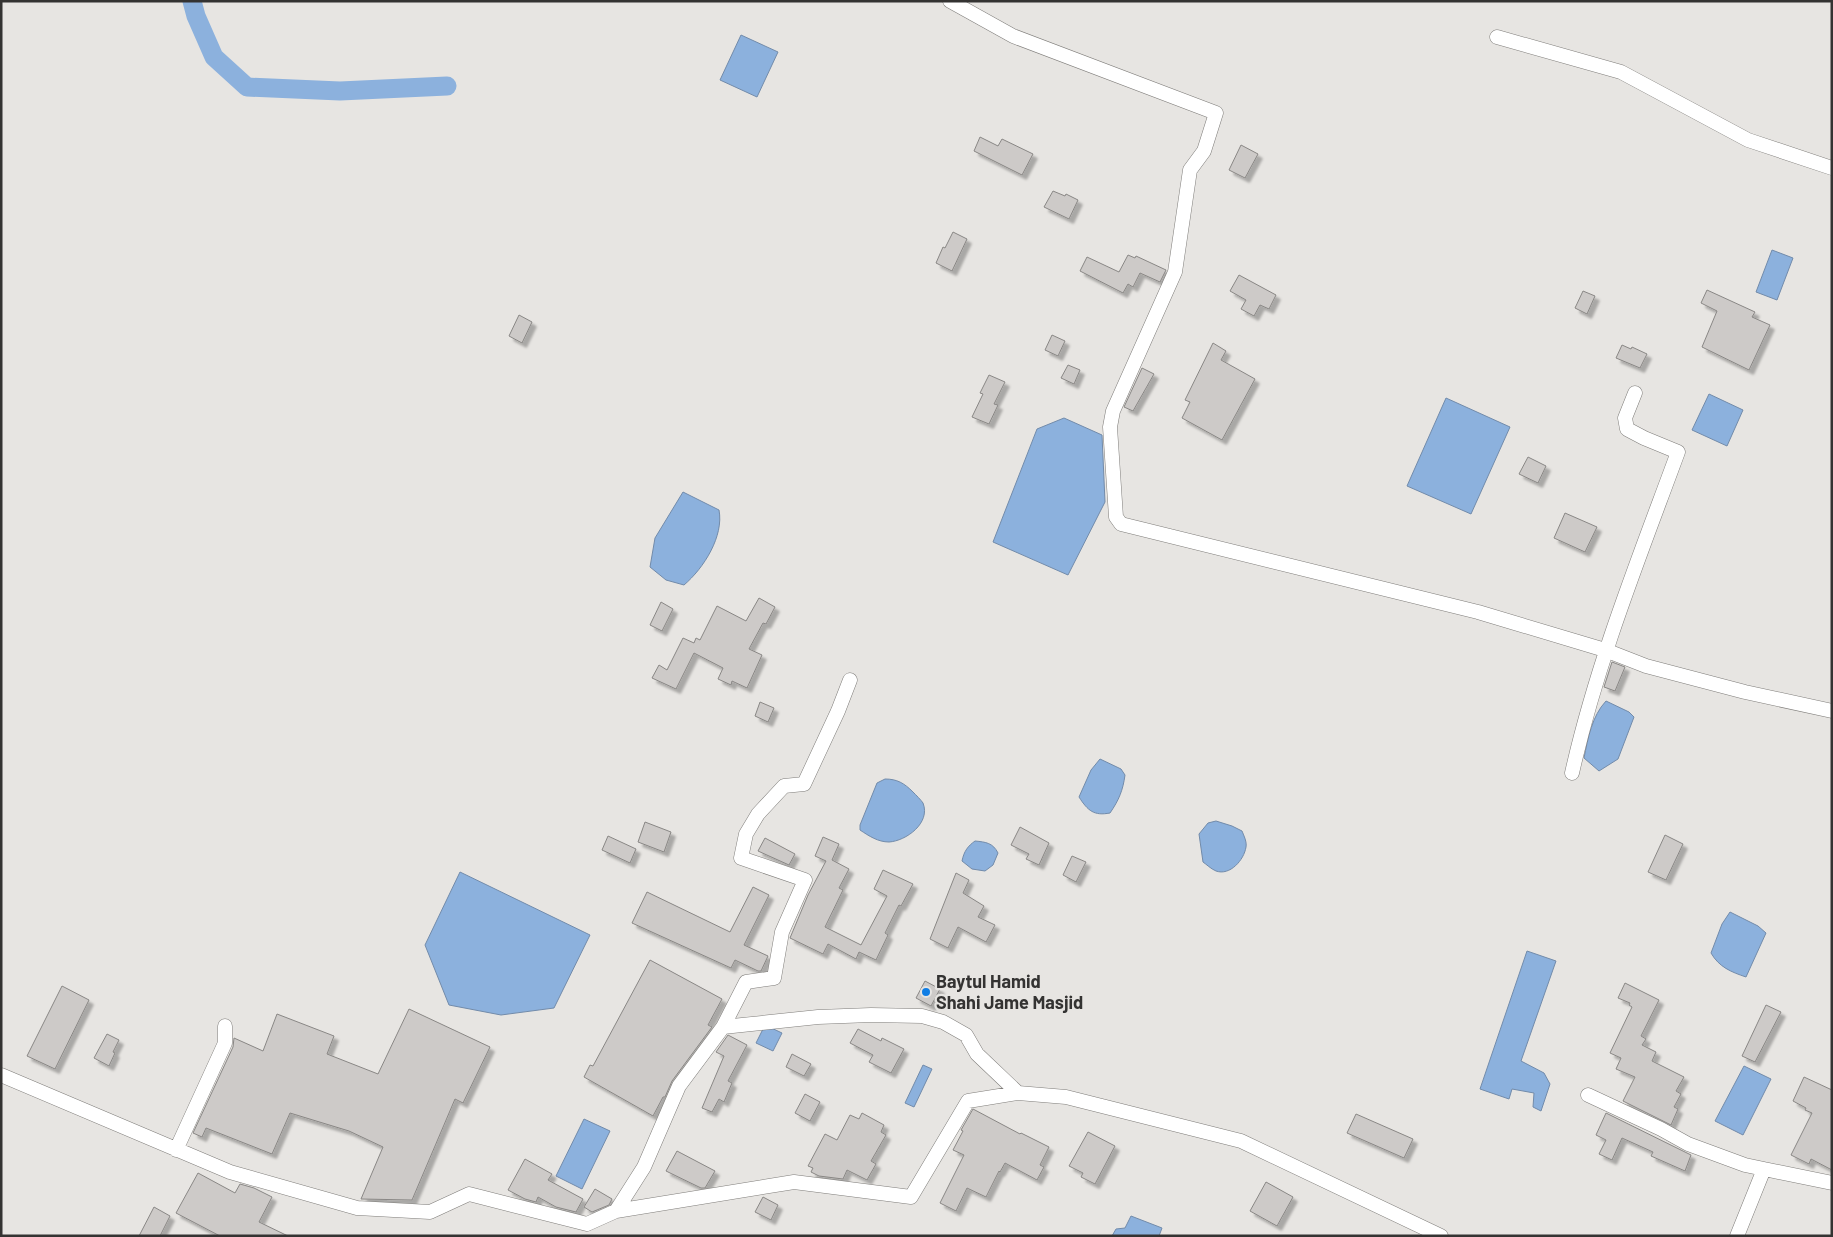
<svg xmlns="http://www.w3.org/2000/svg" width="1833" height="1237" viewBox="0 0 1833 1237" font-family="Barlow,sans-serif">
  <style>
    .water { fill: #8cb1dd; stroke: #728baa }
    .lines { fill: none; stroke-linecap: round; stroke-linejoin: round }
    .canal { stroke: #8cb1dd; stroke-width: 19 }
    .building { fill: #cdcac8; stroke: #898785; filter: url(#shadow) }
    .street-casing { stroke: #7f7d7a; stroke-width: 15 }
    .street { stroke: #fff; stroke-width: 14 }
    .poi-dot { fill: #107ee5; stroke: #e7e5e2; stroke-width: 2 }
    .labels { text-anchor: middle; stroke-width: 4.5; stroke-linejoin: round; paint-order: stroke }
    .poi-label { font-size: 18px; font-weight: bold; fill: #343332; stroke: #e7e5e2; text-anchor: start }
  </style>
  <defs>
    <filter id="shadow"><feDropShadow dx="4.5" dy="4.5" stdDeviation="1" flood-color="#0004"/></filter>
  </defs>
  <rect width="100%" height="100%" fill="#e7e5e2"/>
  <path class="water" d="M741,35L778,52L757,97L720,80Z
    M1772,250L1793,258L1777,300L1756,292Z
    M1709,394L1743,410L1727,446L1692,430Z
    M1446,398L1510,427L1471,514L1407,486Z
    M1064,418L1102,435L1105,502L1068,575L993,542L1037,429Z
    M683,492L719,510C724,536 704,568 684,585L666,580L650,567L655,538Z
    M1606,701L1629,712L1634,717L1618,759L1599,771L1584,758C1588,738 1592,716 1606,701Z
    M1100,759L1121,769L1125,775C1123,790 1119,800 1110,813C1094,816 1088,811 1079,797L1091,770Z
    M885,779C897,779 904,783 913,792C916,795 921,800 923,803C931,823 906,841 889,842C878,842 869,836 860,830V825L877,783Z
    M1216,821L1232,826L1242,831C1244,836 1247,842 1246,847C1244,860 1230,876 1216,871C1211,869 1206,864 1203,862L1199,834L1208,823Z
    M975,841C986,842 993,843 998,853L993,865L985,871L972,869L962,861C964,851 968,846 975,841Z
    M460,872L590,935L554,1008L501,1015L449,1005L425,945Z
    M1730,912L1758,926L1766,933L1746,977C1731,972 1719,967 1711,953L1722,924Z
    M1527,951L1556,961L1521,1061L1544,1073L1550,1084L1541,1111L1533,1107L1534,1093L1512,1089L1509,1099L1480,1089Z
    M765,1025L782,1033L773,1051L756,1043Z
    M923,1065L932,1069L914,1107L905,1103Z
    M1744,1066L1771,1079L1743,1135L1715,1121Z
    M584,1119L610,1131L582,1189L556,1176Z
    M1131,1216L1162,1228L1159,1236H1112L1116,1229L1125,1228Z"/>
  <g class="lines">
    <path class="canal" d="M192,1L196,16L214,57L247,87L340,91L447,86"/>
  </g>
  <path class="building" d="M980,137L998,146L1002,139L1033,154L1022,175L974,151Z
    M1241,145L1258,154L1245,178L1229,170Z
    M1053,191L1065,196L1066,194L1078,200L1069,219L1044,207Z
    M953,232L967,239L952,271L936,263L943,247L945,248Z
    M1128,255L1135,258L1136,256L1166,270L1160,282L1140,273L1133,287L1128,284L1123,293L1080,271L1087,257L1119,272Z
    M1239,275L1276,295L1269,309L1260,305L1254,316L1241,309L1246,300L1230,291Z
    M1707,290L1755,312L1752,317L1770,325L1749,370L1702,347L1717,311L1701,303Z
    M1583,291L1595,296L1587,314L1575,308Z
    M519,315L532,322L522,343L509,336Z
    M1052,335L1065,341L1058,356L1045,350Z
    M1213,343L1226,351L1221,360L1255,379L1222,440L1182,418L1190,402L1185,400Z
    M1622,345L1631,349L1632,347L1647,354L1640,368L1616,358Z
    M1068,365L1080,370L1074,384L1061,378Z
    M1142,368L1154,374L1133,411L1124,407Z
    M989,375L1005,382L994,404L998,405L989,424L972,417L983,394L980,393Z
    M1528,457L1546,466L1538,483L1519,474Z
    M1565,513L1597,527L1585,552L1554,538Z
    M759,598L775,607L766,624L763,623L749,649L762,655L747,688L732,681L731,685L718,679L723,668L694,653L676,689L652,678L659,665L667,670L683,638L694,643L696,638L700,640L717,606L746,621Z
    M661,602L673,609L662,631L650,625Z
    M1612,662L1625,667L1615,691L1604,687Z
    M760,702L774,708L768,722L755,716Z
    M645,822L671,832L664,852L638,842Z
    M1020,827L1049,843L1039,865L1026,859L1029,854L1011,845Z
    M1665,835L1683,844L1666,880L1648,872Z
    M608,836L636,849L630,863L602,850Z
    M823,837L839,844L832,860L849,869L839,888L843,890L825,927L861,945L887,896L874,889L883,870L913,884L901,906L899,905L885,933L888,935L876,960L859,952L856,959L828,944L823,954L790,938L808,895L826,861L815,856Z
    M765,838L795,854L789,865L758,851Z
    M1072,856L1086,862L1076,882L1063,875Z
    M956,873L969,880L963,893L984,906L978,917L995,925L986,942L958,927L948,948L930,939Z
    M753,887L769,895L744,945L768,956L761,971H758L735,960L731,968L632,923L647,892L730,932Z
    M650,960L722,999L708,1025L712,1027L672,1081L665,1097H663L653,1116L584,1077L590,1065L593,1066Z
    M925,981L940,989L931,1006L916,998Z
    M1625,983L1659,1000L1641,1036L1646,1039L1642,1045L1656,1052L1652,1061L1684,1077L1676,1091L1681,1094L1674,1107L1678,1109L1671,1125L1623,1101L1635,1077L1616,1069L1621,1058L1610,1053L1632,1007L1629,1005L1630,1003L1618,998Z
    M62,986L89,1000L55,1069L27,1056Z
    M1766,1005L1781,1012L1755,1062L1742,1056Z
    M409,1009L490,1047L463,1103L455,1099L412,1200L361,1199L383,1147L349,1131L290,1113L272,1154L206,1128L202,1137L193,1133L233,1047L234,1038L263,1051L277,1014L334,1036L327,1054L378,1074Z
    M858,1029L881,1041L882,1038L904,1049L891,1073L869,1062L873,1055L850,1043Z
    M107,1034L119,1040L113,1052L115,1053L109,1066L94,1058Z
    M728,1035L747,1045L728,1081L732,1083L724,1102L719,1099L712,1112L702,1108L724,1056L716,1052Z
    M792,1054L811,1064L804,1076L786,1067Z
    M1804,1077L1832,1090V1170L1811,1159L1809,1164L1791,1155L1812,1113L1805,1110L1806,1108L1793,1101Z
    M805,1094L820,1102L810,1121L795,1113Z
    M973,1109L1020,1134L1021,1133L1049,1147L1040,1165L1044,1167L1037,1180L1005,1163L1000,1172L999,1171L986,1197L967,1188L956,1211L940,1203L964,1155L953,1150L963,1131L961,1130Z
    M862,1113L884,1125L881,1132L886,1135L871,1161L876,1164L867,1180L847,1170L843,1179L819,1176L811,1172L813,1168L808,1166L825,1134L837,1140L850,1115L859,1119Z
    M1606,1113L1691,1155L1685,1171L1651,1156L1653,1152L1622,1138L1612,1160L1599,1154L1606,1140L1596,1135Z
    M1356,1114L1413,1139L1404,1158L1347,1133Z
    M1088,1132L1115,1146L1095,1184L1081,1177L1083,1173L1069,1166Z
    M677,1151L715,1171L705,1188H701L666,1171Z
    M525,1159L552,1174L548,1180L583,1199L576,1212L556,1207L538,1197L536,1202L525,1199L508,1190Z
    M198,1173L235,1193L240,1184L254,1188L272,1197L259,1222L288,1236H220L176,1213Z
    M1266,1182L1293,1197L1277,1226L1250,1211Z
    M595,1189L612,1199L609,1205L592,1212L584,1207Z
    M763,1197L778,1205L771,1220L755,1212Z
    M154,1207L170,1216L160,1236H139Z"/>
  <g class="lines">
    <g class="street-casing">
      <path id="street" d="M950,1L1013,36L1216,113L1204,151L1190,170L1175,272L1113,411L1110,427L1116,517L1121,524L1478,612L1605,650L1646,666L1745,692L1832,711
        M1497,37L1621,72L1748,140L1832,168
        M850,680L838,711L804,784L784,786L758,814L746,834L741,858L805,880L782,932L774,978L746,982L723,1027L818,1017L871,1015L922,1016L943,1022L966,1035L977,1054L1018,1093
        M1572,773C1597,662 1639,558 1678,452L1644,438L1627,429L1625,418L1635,393
        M1,1075L230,1172L357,1208L430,1212L469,1194L587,1224L616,1211L794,1182L911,1197L968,1101L1018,1093L1066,1097L1241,1141L1441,1236
        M1588,1095L1661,1129L1688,1144L1745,1165L1764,1169
        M176,1150L225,1043V1026
        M616,1211L644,1167L679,1086L723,1027
        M1737,1236L1764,1169L1832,1183"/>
    </g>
    <use href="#street" class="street"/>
  </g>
  <circle class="poi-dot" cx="926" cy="992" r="5"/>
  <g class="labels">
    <g class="poi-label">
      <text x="936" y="988">Baytul Hamid<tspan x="936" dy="21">Shahi Jame Masjid</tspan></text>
    </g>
  </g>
  <rect width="1833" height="1237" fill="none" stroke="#343332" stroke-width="5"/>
</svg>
